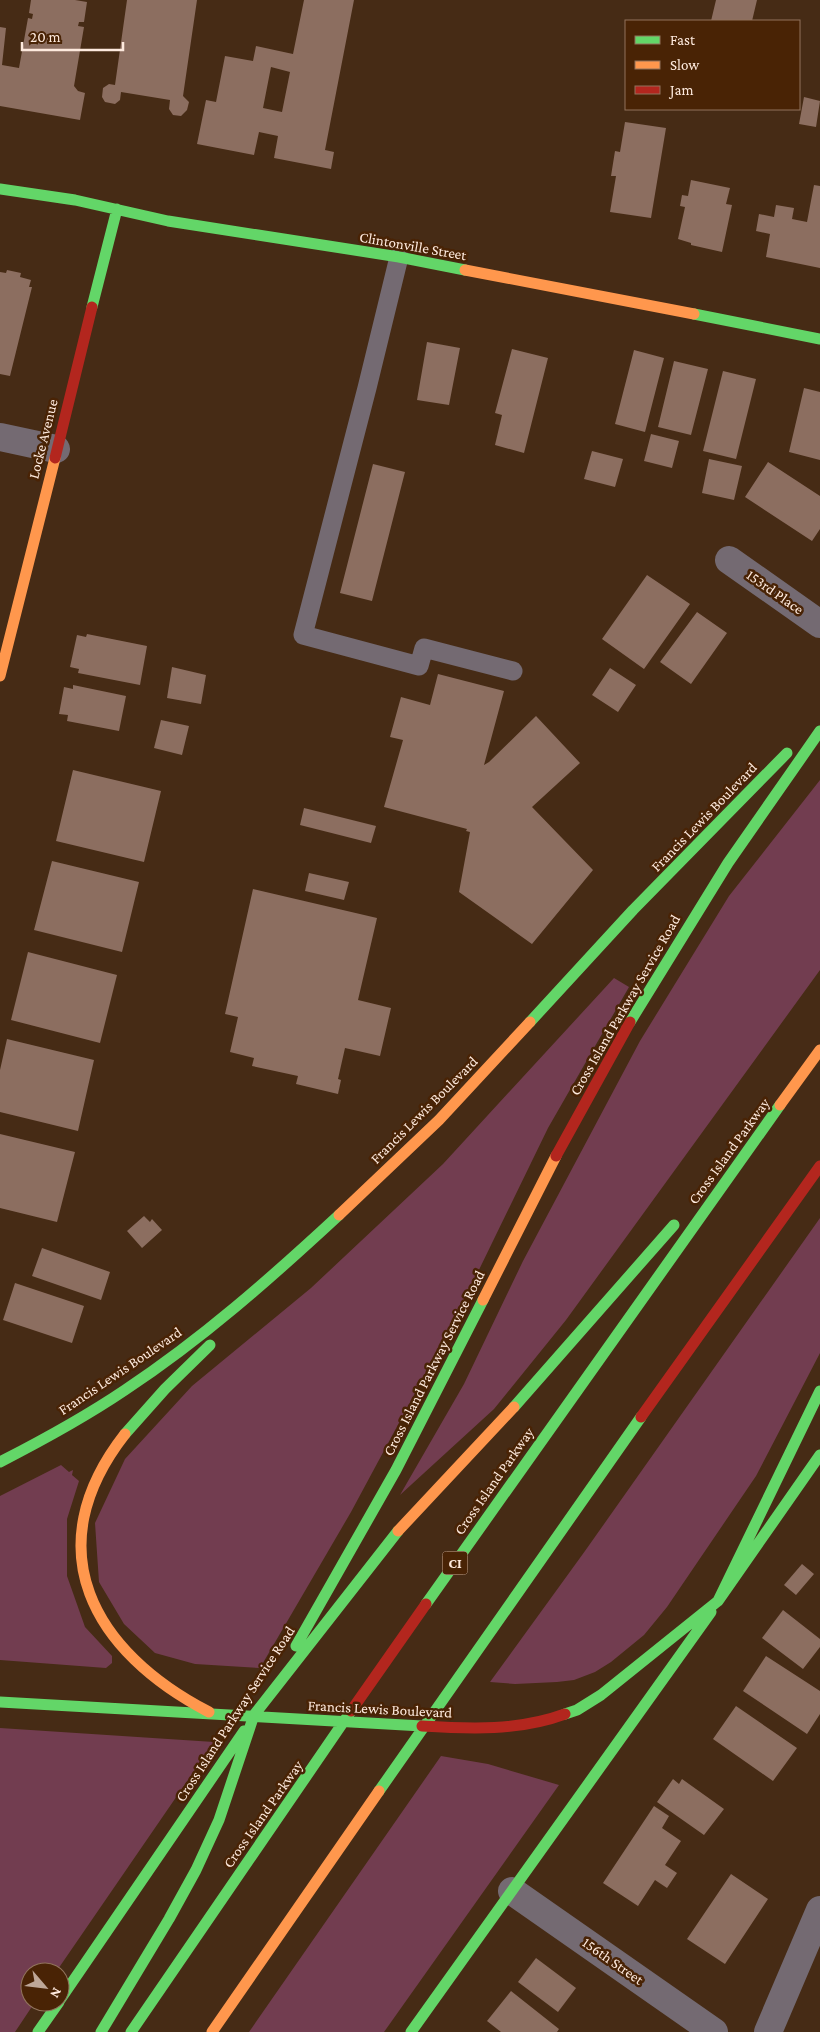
<svg xmlns="http://www.w3.org/2000/svg" width="820" height="2032" viewBox="0 0 820 2032" font-family="'Crimson Pro',serif">
  <style>
    .green { fill: #723d50 }
    .building { fill: #8c6e60; fill-rule: evenodd }
    .lines { fill: none; stroke-linecap: round; stroke-linejoin: round }
    .lane { stroke: #746a72; stroke-width: 19 }
    .street { stroke: #746a72; stroke-width: 28 }
    .fast { stroke: #63d668; stroke-width: 11 }
    .slow { stroke: #ff974d; stroke-width: 11 }
    .jam { stroke: #b3261e; stroke-width: 11 }
    .labels { text-anchor: middle; stroke-width: 5; stroke-linejoin: round; paint-order: stroke }
    .shield { fill: #492305; stroke: #c8ae9d; stroke-width: 1 }
    .shield-label { font-size: 14px; font-weight: bold; fill: #feeade }
    .street-label { font-size: 15px; fill: #feeade; stroke: #492305 }
  </style>
  <rect width="100%" height="100%" fill="#462b15"/>
  <path class="green" d="M820,780V970L566,1320L494,1409L400,1495L464,1384L523,1261L640,1041L729,896Z
    M614,978L629,987L548,1128L457,1315L351,1512L260,1668L195,1664L155,1653L124,1624L99,1582L95,1523L125,1459L192,1386L311,1288L443,1164Z
    M820,1218V1353L756,1476L667,1607L644,1635L611,1662L595,1672L574,1680L557,1682L515,1684L490,1682L585,1551Z
    M61,1465L69,1472L73,1470L72,1475L79,1481L67,1519V1576L85,1627L112,1656V1663L106,1668L0,1660V1496Z
    M0,1728L214,1742L56,1972H30V2002H35L15,2032H0Z
    M441,1756L488,1764L559,1785L384,2032H249Z"/>
  <path class="building" d="M31,0H75L87,2L84,22H79L78,26L84,27L74,86L78,91L85,93L80,120L0,106V27L6,28L2,65L19,68L28,18L32,19L33,14L29,13Z
    M127,0H197L183,96L189,102L187,110L181,116L173,115L169,109L170,100L121,92L120,100L115,104L105,102L102,97L103,88L109,84L115,85Z
    M304,0H354L325,150L334,152L331,169L274,158L278,136L259,132L254,155L197,144L206,100L216,102L225,56L253,61L256,46L293,54ZM271,67L290,72L282,112L263,108Z
    M716,0H757L752,21H711Z
    M804,97L820,101L816,127L799,124Z
    M625,122L666,128L651,218L610,212L616,176H611L615,151L620,152Z
    M691,180L730,188L726,204L732,205L722,252L691,245V243L678,239L685,207L680,206L682,195L688,196Z
    M814,185L820,186V268L766,257L770,234L756,231L759,214L774,217L776,205L794,208L792,219L807,222Z
    M7,270L21,273L20,277L31,280L29,287H32L10,376L0,374V272L6,273Z
    M427,342L460,348L449,405L417,400Z
    M512,349L548,358L524,453L495,445L502,415L495,413Z
    M634,350L664,358L645,432L615,424Z
    M674,361L708,369L691,435L658,427Z
    M723,371L756,379L736,459L703,451Z
    M804,388L820,392V460L789,452Z
    M651,434L679,441L672,468L644,461Z
    M592,451L623,459L615,487L584,479Z
    M709,459L742,466L734,500L702,493Z
    M768,462L820,496V529L812,541L745,497Z
    M373,464L405,472L372,601L340,593Z
    M647,575L690,604L644,669L602,639Z
    M697,612L727,633L691,684L660,662Z
    M87,634L147,646L140,685L78,673L79,669L70,667L77,635L86,637Z
    M172,667L206,675L201,704L167,698Z
    M610,668L636,685L618,712L592,695Z
    M438,674L504,691L484,765L489,762L536,716L580,763L532,807L593,870L532,944L459,892L470,832L466,831L467,829L384,807L403,740L390,737L401,697L430,705Z
    M73,685L126,696L119,731L67,721L68,715L59,714L64,687L73,689Z
    M161,720L189,726L182,755L154,748Z
    M73,770L161,791L144,862L56,841Z
    M304,808L376,826L371,843L300,825Z
    M52,861L139,882L122,952L34,930Z
    M309,873L349,882L344,900L305,891Z
    M253,889L377,918L358,1000L391,1008L380,1056L345,1048L338,1079L341,1080L338,1094L296,1084L298,1076L252,1066L254,1058L230,1052L238,1017L225,1014Z
    M28,952L117,975L100,1043L11,1020Z
    M7,1039L94,1060L78,1131L0,1112V1070Z
    M0,1134L75,1152L57,1222L0,1208Z
    M144,1216L150,1222L152,1219L162,1230L142,1248L127,1231Z
    M42,1248L110,1272L101,1300L32,1276Z
    M15,1283L84,1306L72,1343L3,1320Z
    M802,1564L814,1574L796,1595L784,1585Z
    M783,1610L820,1639V1647L803,1669L762,1638Z
    M766,1656L820,1691V1714L807,1734L743,1691Z
    M736,1706L797,1748L773,1781L713,1739Z
    M673,1779L679,1784L682,1779L724,1809L704,1835L657,1802Z
    M654,1806L669,1816L662,1828L681,1841L665,1865L677,1873L667,1888L655,1880L638,1906L603,1883Z
    M731,1874L768,1899L725,1964L687,1939Z
    M536,1958L576,1988L558,2012L518,1982Z
    M511,1991L559,2029L557,2032H501L487,2021Z"/>
  <g class="lines">
    <path class="lane" d="M399,257L367,388L303,635L419,666L424,648L513,671"/>
    <path class="street" d="M0,437L56,449
      M729,560L820,624
      M512,1891L714,2032
      M768,2032L820,1910"/>
    <path class="fast" d="M0,189L75,200L168,221L399,257L465,270
      M92,307L117,209
      M694,314L820,339
      M530,1022L633,910L787,753
      M630,1022L728,863L820,731
      M514,1407L674,1225
      M125,1434L165,1389L210,1345
      M0,1462C43,1440 85,1417 125,1390C202,1339 271,1278 339,1215
      M718,1601L820,1391
      M426,1604L780,1105
      M296,1646L396,1470L483,1300
      M0,1702L422,1726
      M565,1714L577,1710L601,1695L718,1601L820,1455
      M379,1791L641,1417
      M60,2000L244,1731
      M38,2032L59,2002
      M101,2032L169,1919L196,1870L219,1820L254,1715L398,1531
      M131,2032L351,1711
      M411,2032L711,1612"/>
    <path class="slow" d="M465,270L694,314
      M0,676L55,458
      M780,1105L820,1050
      M339,1215L439,1120L530,1022
      M483,1300L556,1156
      M125,1434C35,1549 93,1652 209,1712
      M398,1531L514,1407
      M212,2032L379,1791"/>
    <path class="jam" d="M55,458L92,307
      M556,1156L630,1022
      M641,1417L820,1166
      M351,1711L426,1604
      M422,1726C470,1729 519,1731 565,1714"/>
  </g>
  <g class="labels">
    <rect class="shield" x="442.5" y="1551.5" width="25" height="23" rx="4"/>
    <g class="shield-label">
      <text x="455" y="1568">CI</text>
    </g>
    <g class="street-label">
      <text transform="translate(413 246) rotate(10)" y="5">Clintonville Street</text>
      <text transform="translate(43 439) rotate(-76)" y="5">Locke Avenue</text>
      <text transform="translate(775 592) rotate(35)" y="5">153rd Place</text>
      <text transform="translate(704 817) rotate(-46)" y="5">Francis Lewis Boulevard</text>
      <text transform="translate(625 1005) rotate(-60)" y="5">Cross Island Parkway Service Road</text>
      <text transform="translate(424 1110) rotate(-45)" y="5">Francis Lewis Boulevard</text>
      <text transform="translate(729 1151) rotate(-54)" y="5">Cross Island Parkway</text>
      <text transform="translate(434 1363) rotate(-63)" y="5">Cross Island Parkway Service Road</text>
      <text transform="translate(120 1371) rotate(-34)" y="5">Francis Lewis Boulevard</text>
      <text transform="translate(494 1481) rotate(-55)" y="5">Cross Island Parkway</text>
      <text transform="translate(380 1709) rotate(3)" y="5">Francis Lewis Boulevard</text>
      <text transform="translate(235 1714) rotate(-57)" y="5">Cross Island Parkway Service Road</text>
      <text transform="translate(263 1814) rotate(-55)" y="5">Cross Island Parkway</text>
      <text transform="translate(613 1961) rotate(35)" y="5">156th Street</text>
    </g>
  </g>
  <rect x="625" y="20" width="175" height="90" fill="#492305" stroke="#91735c"/>
  <rect x="635" y="36" width="25" height="8" fill="#63d668" stroke="#91735c"/>
  <text x="670" y="45" font-size="15" fill="#feeade">Fast</text>
  <rect x="635" y="61" width="25" height="8" fill="#ff974d" stroke="#91735c"/>
  <text x="670" y="70" font-size="15" fill="#feeade">Slow</text>
  <rect x="635" y="86" width="25" height="8" fill="#b3261e" stroke="#91735c"/>
  <text x="670" y="95" font-size="15" fill="#feeade">Jam</text>
  <g transform="translate(45 1987) rotate(118)"><circle r="24" fill="#492305" stroke="#91735c"/>
  <path d="M0-4L9 19L0 12L-9 19Z" fill="#bea798"/>
  <text y="-8" font-size="14" font-weight="bold" text-anchor="middle" fill="#feeade">N</text>
  </g>
  <path d="M22 42v8h101v-8" fill="none" stroke="#feeade" stroke-width="2.5"/>
  <text x="30" y="42" font-size="15" fill="#feeade" stroke="#492305" stroke-width="4" paint-order="stroke">20 m</text>
</svg>
